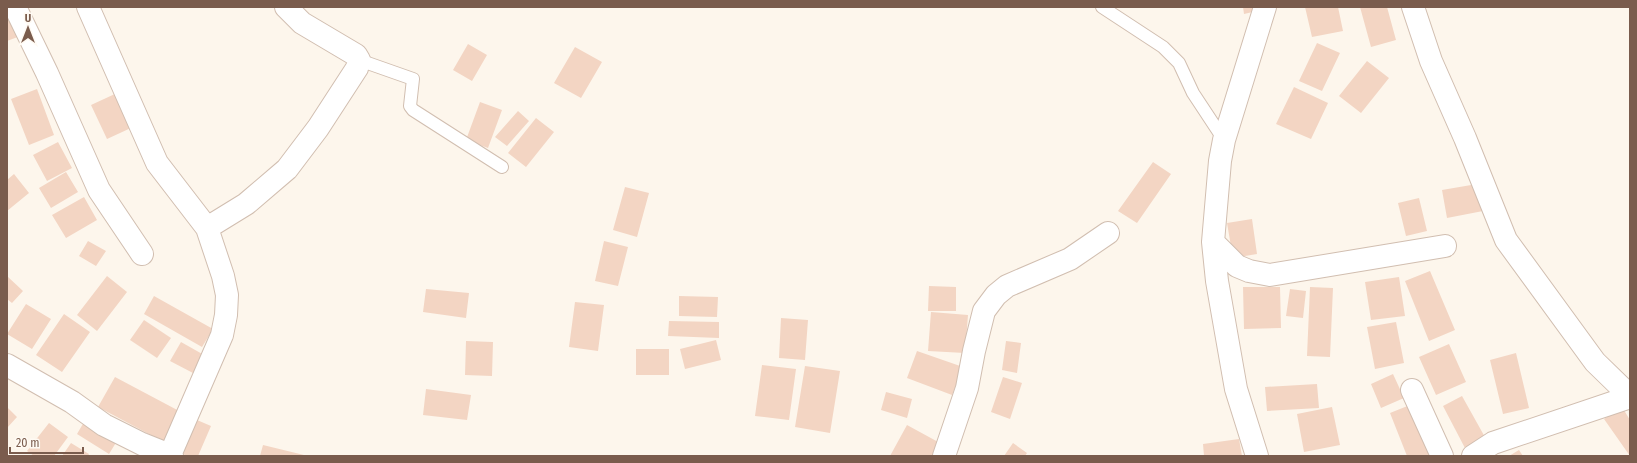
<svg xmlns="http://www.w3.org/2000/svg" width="1637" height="463" viewBox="0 0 1637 463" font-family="'Fira Sans Condensed',sans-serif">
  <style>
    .building { fill: #f3d5c3 }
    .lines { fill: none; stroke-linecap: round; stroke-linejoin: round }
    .service-casing { stroke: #d1beb0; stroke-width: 14 }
    .minor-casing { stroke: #d1beb0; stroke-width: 24 }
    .tertiary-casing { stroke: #d1beb0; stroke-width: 24 }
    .service { stroke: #fff; stroke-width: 12 }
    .minor { stroke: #fff; stroke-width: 22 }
    .tertiary { stroke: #fff; stroke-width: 22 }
  </style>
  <rect width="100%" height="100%" fill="#fdf6ec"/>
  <path class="building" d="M7,7L23,35L7,41Z
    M1243,7H1256L1257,11L1244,14Z
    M1305,7H1338L1343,31L1312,37Z
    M1360,7H1387L1396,40L1371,47Z
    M1317,43L1340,53L1322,91L1299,81Z
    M468,44L487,55L472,81L453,70Z
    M575,47L602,62L581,98L554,83Z
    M1367,61L1389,78L1361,113L1339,96Z
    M1294,87L1328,103L1311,139L1276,124Z
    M37,89L54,135L29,145L11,99Z
    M117,93L133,127L107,139L91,105Z
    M480,102L502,110L488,148L466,140Z
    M518,111L529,121L507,146L495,137Z
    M536,118L554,132L526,167L508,153Z
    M58,142L72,168L47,181L33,155Z
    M1153,162L1171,174L1137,223L1118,211Z
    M66,172L78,192L51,208L39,188Z
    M14,174L29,193L7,211V180Z
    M1477,184L1483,211L1447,218L1442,190Z
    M625,187L649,193L637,237L613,230Z
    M84,197L97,220L66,238L52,215Z
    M1419,198L1427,231L1406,236L1398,203Z
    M1252,219L1257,254L1233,258L1227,223Z
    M88,241L106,251L96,266L79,256Z
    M604,241L628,247L618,286L595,281Z
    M1430,271L1455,330L1429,341L1405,281Z
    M7,276L23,291L12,303L7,299Z
    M107,276L127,292L97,331L77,315Z
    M1399,277L1405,316L1371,320L1365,282Z
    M929,286L956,287V311H928Z
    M1243,287H1280L1281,328L1244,329Z
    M1310,287L1333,288L1330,357L1307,356Z
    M426,289L469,293L466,318L423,312Z
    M1290,289L1306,291L1303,318L1286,316Z
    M154,296L213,329L202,347L144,314Z
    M679,296L718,297L717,317L679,316Z
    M575,302L604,305L598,351L569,347Z
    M26,304L51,319L32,349L7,334Z
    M931,312L968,315L965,353L928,351Z
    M64,314L90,332L62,372L36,355Z
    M781,318L808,320L805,360L779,358Z
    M144,320L171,338L157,358L130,340Z
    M669,321L719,322V338L668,336Z
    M1396,322L1404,363L1375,369L1367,327Z
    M716,340L721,360L685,369L680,349Z
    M466,341L493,342L492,376L465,375Z
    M1006,341L1021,343L1017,373L1002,370Z
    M181,342L204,355L193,373L170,361Z
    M1449,344L1466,382L1436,395L1419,357Z
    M636,349H669V375H636Z
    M917,351L963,367L952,395L907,378Z
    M1516,353L1529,408L1503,414L1490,360Z
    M762,365L796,369L789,420L755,416Z
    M805,366L840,371L830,433L795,427Z
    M1393,374L1404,398L1381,408L1371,384Z
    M115,377L181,412L164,442L98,407Z
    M1003,377L1022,383L1010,419L991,412Z
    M1317,384L1319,408L1267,411L1265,387Z
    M426,389L471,395L467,420L423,415Z
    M886,392L912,399L907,418L881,410Z
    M1462,396L1486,439L1466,450L1443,406Z
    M1415,403L1436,456H1407L1390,413Z
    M7,407L17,417L7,428Z
    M1332,407L1340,445L1304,452L1297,414Z
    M1622,407L1630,420V456L1604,419Z
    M190,417L211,426L198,456H188L176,452Z
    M84,422L117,441L109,454L77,434Z
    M49,423L68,437L54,456H34L27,451Z
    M907,425L940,443L933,456H890Z
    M1239,439L1242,456H1204L1203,444Z
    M71,443L89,454L88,456H62Z
    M1013,443L1027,453L1025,456H1004Z
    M263,445L304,455V456H260Z
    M1519,450L1523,456H1509Z"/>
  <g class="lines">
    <g class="service-casing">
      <path id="service" d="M1102,7L1163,47L1179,63L1193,93L1224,140
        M359,60L413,79L410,106L413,110L502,167"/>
    </g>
    <g class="minor-casing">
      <path id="minor" d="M15,7L47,73L99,190L142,254
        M88,7L157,163L207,228L223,276L227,295L226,315L222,335L170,455
        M207,228L246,204L287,169L318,128L357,68L359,60L356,55L302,23L286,7
        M1213,242L1237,266L1249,271L1270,275L1445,246
        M7,365L72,402L104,425L142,444L172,456
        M1412,390L1442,456
        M944,456L967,388L974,351L984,311L996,295L1007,286L1070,259L1108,233
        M1257,456L1236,389L1217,281L1213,242L1220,161L1224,140L1265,7
        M1473,456L1493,443L1630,397"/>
    </g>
    <g class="tertiary-casing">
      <path id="tertiary" d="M1413,7L1431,61L1465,138L1506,240L1595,362L1630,396"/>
    </g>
    <use href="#service" class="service"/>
    <use href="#minor" class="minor"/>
    <use href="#tertiary" class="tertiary"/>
  </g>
  <rect width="1637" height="463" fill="none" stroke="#7a5c4d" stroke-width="16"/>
  <g transform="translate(28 28)" stroke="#fffaf3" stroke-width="3" paint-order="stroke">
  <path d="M0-3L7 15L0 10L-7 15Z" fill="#7a5c4d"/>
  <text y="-6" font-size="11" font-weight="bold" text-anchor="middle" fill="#7a5c4d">U</text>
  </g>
  <path d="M10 447v6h73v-6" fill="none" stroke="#7a5c4d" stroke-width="2"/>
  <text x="16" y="447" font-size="12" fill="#7a5c4d" stroke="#fffaf3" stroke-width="3" paint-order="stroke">20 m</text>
</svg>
